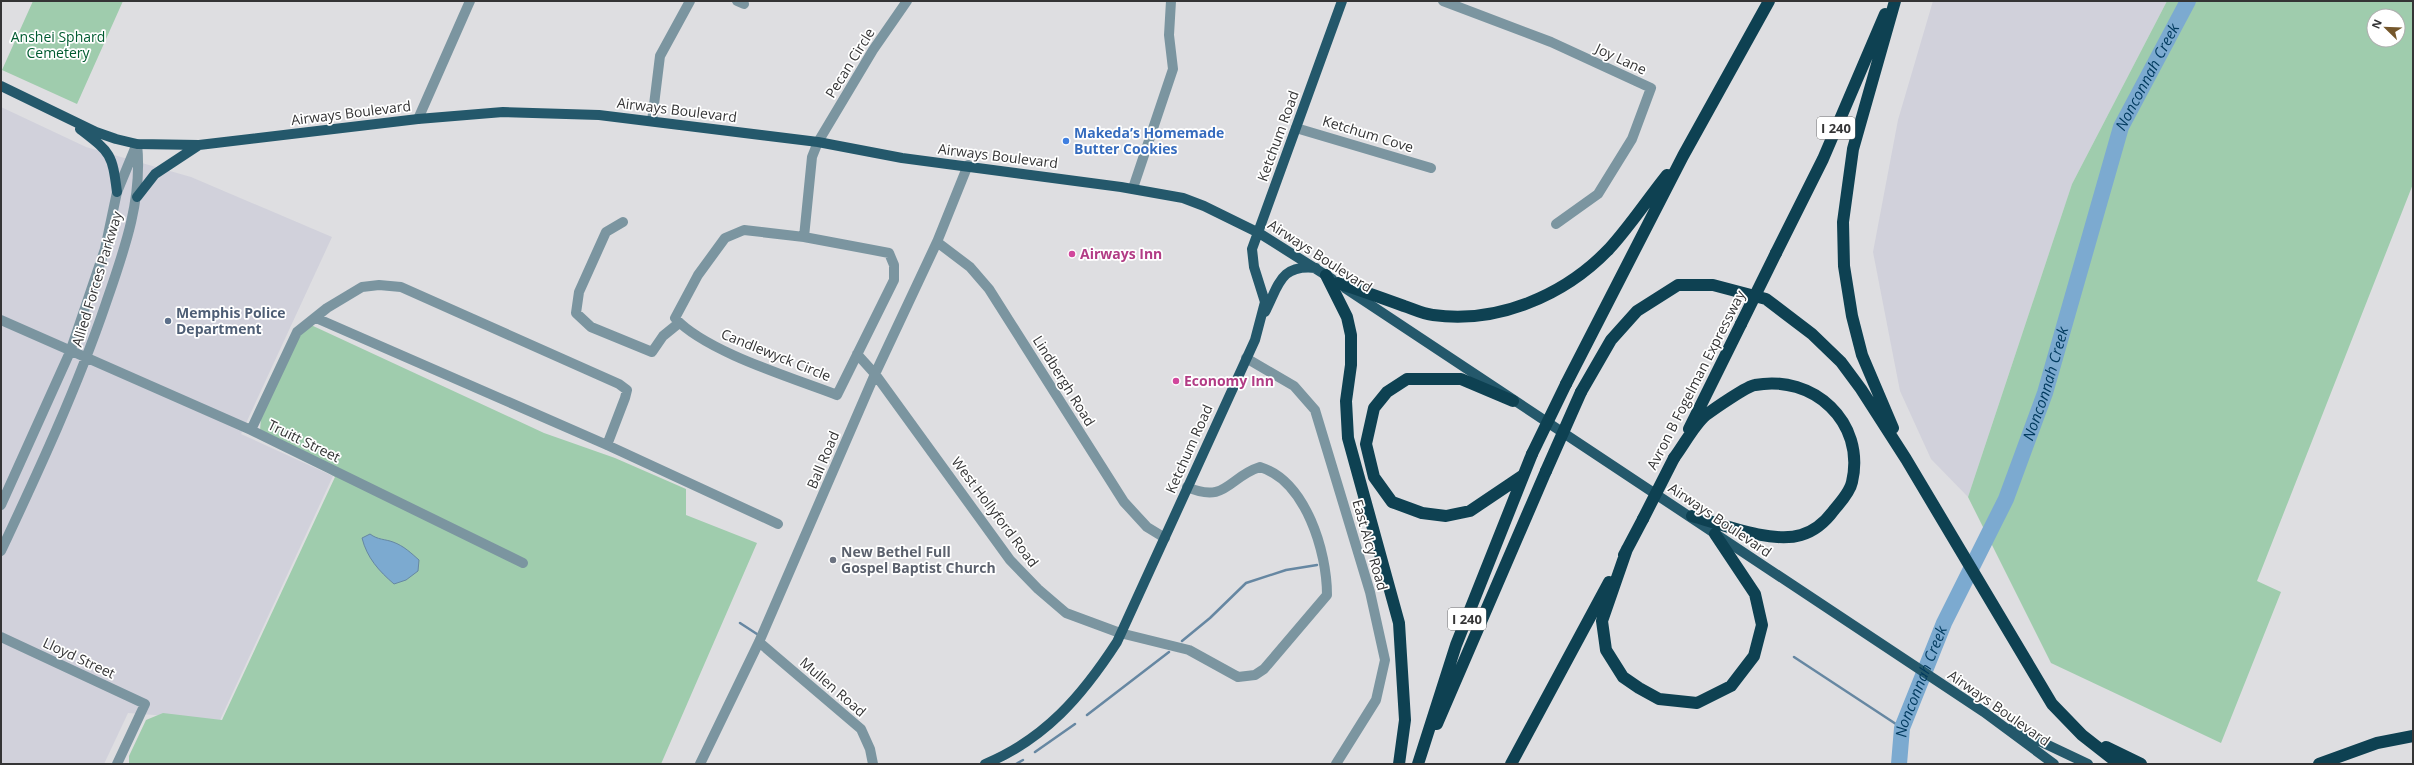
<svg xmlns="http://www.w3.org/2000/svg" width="2414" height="765" viewBox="0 0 2414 765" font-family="'Open Sans',sans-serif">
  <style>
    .built { fill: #d1d1db }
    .green { fill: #9fccad; fill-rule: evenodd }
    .water { fill: #7caad0; stroke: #6687a2 }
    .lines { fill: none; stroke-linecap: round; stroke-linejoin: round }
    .stream { stroke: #6687a2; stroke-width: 2.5 }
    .river { stroke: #7caad0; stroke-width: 16 }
    .minor { stroke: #7b95a0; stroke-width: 10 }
    .major { stroke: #24586b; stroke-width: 10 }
    .highway { stroke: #0e4152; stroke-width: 12 }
    .highway-bridge { stroke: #0e4152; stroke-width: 12 }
    .shop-dot { fill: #3f7fe0; stroke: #fff; stroke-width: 1.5 }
    .hotel-dot { fill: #d1479c; stroke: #fff; stroke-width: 1.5 }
    .service-dot { fill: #5c6f8a; stroke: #fff; stroke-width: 1.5 }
    .worship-dot { fill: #6b7280; stroke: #fff; stroke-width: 1.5 }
    .labels { text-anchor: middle; stroke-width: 3.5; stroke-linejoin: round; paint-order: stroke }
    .shield { fill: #fff; stroke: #717172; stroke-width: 1 }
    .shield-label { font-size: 13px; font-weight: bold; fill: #343435 }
    .park-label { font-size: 14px; fill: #005b30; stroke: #fff }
    .street-label { font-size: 14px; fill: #343435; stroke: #fff }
    .shop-label { font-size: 14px; font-weight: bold; fill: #366cbe; stroke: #fff; text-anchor: start }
    .hotel-label { font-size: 14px; font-weight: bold; fill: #b23c85; stroke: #fff; text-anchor: start }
    .service-label { font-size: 14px; font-weight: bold; fill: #4e5e75; stroke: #fff; text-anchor: start }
    .worship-label { font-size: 14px; font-weight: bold; fill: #5b616d; stroke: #fff; text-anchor: start }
    .water-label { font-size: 15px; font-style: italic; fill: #003a5e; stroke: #fff }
  </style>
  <rect width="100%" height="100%" fill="#dedee1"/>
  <path class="built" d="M1933,1H2167L2072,184L1968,497L1931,459L1900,391L1873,252L1898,120Z
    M1,107L86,147L191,177L332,237L241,434L333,476L220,720L128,713L104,764H1Z"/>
  <path class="green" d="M33,1H123L77,104L2,70Z
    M2167,1H2413V184L2257,581L2281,592L2221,743L2051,663L1968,497L2072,184ZM2374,16H2398V40H2374Z
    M311,325L544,433L615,458L686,489V515L757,543L661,764H129V756L146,720L163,713L222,720L335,477L260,431L261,416L300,335Z"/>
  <path class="water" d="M370,534C378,540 385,539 393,542C404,546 411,553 419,560L418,571L406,580L394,584C379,571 367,558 362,538Z"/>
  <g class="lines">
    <path class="stream" d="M740,623L760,636
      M1182,641L1210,618L1246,583L1286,570L1317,565
      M1794,657L1902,728
      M1087,715L1169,652
      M1035,752L1075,724
      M1016,764L1023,760"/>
    <path class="river" id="s1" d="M1899,764L1902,728L1944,623L2006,499L2045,393L2121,127L2188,1"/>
    <path class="minor" d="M737,1L744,4
      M1443,1L1551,42L1651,88L1632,139L1598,194L1556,224
      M418,119L470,1
      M652,121L660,56L690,1
      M1296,128L1431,168
      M1133,188L1173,69L1169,35L1171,1
      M623,222L606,232L579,292L576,313L591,327L652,352L663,336L679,323
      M744,230L804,237L889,253L894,265V280L837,395C793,378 706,352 675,318L698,275L725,238Z
      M804,237L812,157L818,142L873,50L907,1
      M937,242L970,267L989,289L1124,502L1147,527L1165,538
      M316,318L607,445L778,524
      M1,320L251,430L523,563
      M857,354L875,374L1010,560L1038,589L1066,613L1120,633L1189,650L1238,677L1255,675L1264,669L1327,595C1327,552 1306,481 1260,467C1228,477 1227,504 1187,487
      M1246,358L1294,386L1315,410L1370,592L1385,660L1376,700L1336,764
      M251,430L297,332L327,308L362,287L379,285L401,287L619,384L627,390L625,398L607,445
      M1,505L70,352L105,249L117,192L136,146
      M1,551C39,470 77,388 106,303C124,251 143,199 137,144
      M1,637L145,704L117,764
      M759,642L861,729L870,749L873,764
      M700,764L759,642L875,374L937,242L968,165"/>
    <path class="major" d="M1,86L96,132L116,139L137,144L199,145L418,119L503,112L599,115L818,142L902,158L1121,187L1183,198L1204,206L1259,233L1332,279
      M80,129C111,153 112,153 117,192
      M137,197L155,174L199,145
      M1345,288L1984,712L2054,764
      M1265,312C1279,285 1280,264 1316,268
      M2012,728L2088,764
      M985,764C1045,739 1082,696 1117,642L1255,340L1265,302L1254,267L1252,249L1342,1"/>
    <path class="highway" d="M1776,253L1823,159L1885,14
      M1326,275L1347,317L1351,335V365L1346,401L1348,438L1399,623L1405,720L1399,764
      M1338,283C1360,290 1382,298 1404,306C1413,309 1423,314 1433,315C1497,324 1564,296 1609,249C1630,226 1647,200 1667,175
      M1566,384L1683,156L1769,1
      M1581,392L1611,340L1637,311L1678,285H1713L1766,299L1812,334L1841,362L1861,389L1906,459L2052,704L2082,735L2119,764
      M1513,401L1461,379H1407L1387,392L1374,408L1366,444L1374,477L1392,502L1422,513L1446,516L1470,511L1522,476
      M1893,428L1862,355L1852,316L1844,266L1843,222L1853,149L1895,1
      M1689,429L1741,324
      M1674,458C1684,445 1694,425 1706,415C1714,409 1747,386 1755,385C1813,374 1866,422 1852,482C1850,492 1840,503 1834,510C1826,521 1815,531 1801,535C1772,544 1721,524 1692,516
      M1627,549L1602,621L1606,650L1623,677L1639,688L1659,699L1697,703L1731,686L1754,656L1762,625L1755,594L1715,534
      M1624,555L1643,519
      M1437,724L1546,471
      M2106,747L2141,764
      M1418,764L1456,645L1532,454
      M1511,764L1609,582
      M2319,764L2377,743L2413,736"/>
    <path class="highway-bridge" d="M1741,324L1776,253
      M1532,454L1566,384
      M1546,471L1581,392
      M1643,519L1674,458"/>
  </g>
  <circle class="shop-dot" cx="1066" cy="141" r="4"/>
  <g class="hotel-dot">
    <circle cx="1072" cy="254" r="4"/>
    <circle cx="1176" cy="381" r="4"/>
  </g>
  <circle class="service-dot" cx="168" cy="321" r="4"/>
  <circle class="worship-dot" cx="833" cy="560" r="4"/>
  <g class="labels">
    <g class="shield">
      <rect x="1817" y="117" width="38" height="22" rx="3"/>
      <rect x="1448" y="608" width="38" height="22" rx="3"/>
    </g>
    <g class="shield-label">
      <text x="1836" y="133">I 240</text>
      <text x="1467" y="624">I 240</text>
    </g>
    <g class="park-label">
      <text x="58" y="42">Anshei Sphard<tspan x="58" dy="16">Cemetery</tspan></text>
    </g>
    <g class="street-label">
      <text transform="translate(1621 59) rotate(25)" y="5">Joy Lane</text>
      <text transform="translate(850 63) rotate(-58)" y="5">Pecan Circle</text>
      <text transform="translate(677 110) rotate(7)" y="5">Airways Boulevard</text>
      <text transform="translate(351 113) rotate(-7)" y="5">Airways Boulevard</text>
      <text transform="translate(1368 134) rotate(17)" y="5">Ketchum Cove</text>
      <text transform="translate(1278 136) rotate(-70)" y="5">Ketchum Road</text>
      <text transform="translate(998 156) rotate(7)" y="5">Airways Boulevard</text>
      <text transform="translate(1320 256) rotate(33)" y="5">Airways Boulevard</text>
      <text transform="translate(97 279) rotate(-73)" y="5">Allied Forces Parkway</text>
      <text transform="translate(776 355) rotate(22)" y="5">Candlewyck Circle</text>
      <text transform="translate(1696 380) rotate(-63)" y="5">Avron B Fogelman Expressway</text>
      <text transform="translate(1064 381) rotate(58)" y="5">Lindbergh Road</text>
      <text transform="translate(304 441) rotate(26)" y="5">Truitt Street</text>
      <text transform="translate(1189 449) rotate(-66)" y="5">Ketchum Road</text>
      <text transform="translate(823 460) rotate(-67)" y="5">Ball Road</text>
      <text transform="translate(995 512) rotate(53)" y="5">West Hollyford Road</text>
      <text transform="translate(1720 520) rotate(34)" y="5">Airways Boulevard</text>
      <text transform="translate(1370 545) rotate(74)" y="5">East Alcy Road</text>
      <text transform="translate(79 658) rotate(25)" y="5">Lloyd Street</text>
      <text transform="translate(833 687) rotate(41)" y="5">Mullen Road</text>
      <text transform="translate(1999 708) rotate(35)" y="5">Airways Boulevard</text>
    </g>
    <g class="shop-label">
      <text x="1074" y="138">Makeda’s Homemade<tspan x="1074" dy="16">Butter Cookies</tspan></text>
    </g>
    <g class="hotel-label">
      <text x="1080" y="259">Airways Inn</text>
      <text x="1184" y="386">Economy Inn</text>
    </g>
    <g class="service-label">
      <text x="176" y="318">Memphis Police<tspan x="176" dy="16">Department</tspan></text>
    </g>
    <g class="worship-label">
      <text x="841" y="557">New Bethel Full<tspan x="841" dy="16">Gospel Baptist Church</tspan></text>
    </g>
    <g class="water-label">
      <text dy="5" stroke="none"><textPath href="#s1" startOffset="734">Nonconnah Creek</textPath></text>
      <text dy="5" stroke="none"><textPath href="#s1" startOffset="410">Nonconnah Creek</textPath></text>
      <text dy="5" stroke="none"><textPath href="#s1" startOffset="86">Nonconnah Creek</textPath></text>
    </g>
  </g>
  <rect width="2414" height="765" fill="none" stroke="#343435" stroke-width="4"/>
  <g transform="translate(2386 28) rotate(293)"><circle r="19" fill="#ffffff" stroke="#aeaeae"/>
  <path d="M0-3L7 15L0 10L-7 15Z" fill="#75572b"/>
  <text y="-6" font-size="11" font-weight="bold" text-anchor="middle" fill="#343435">N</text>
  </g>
</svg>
